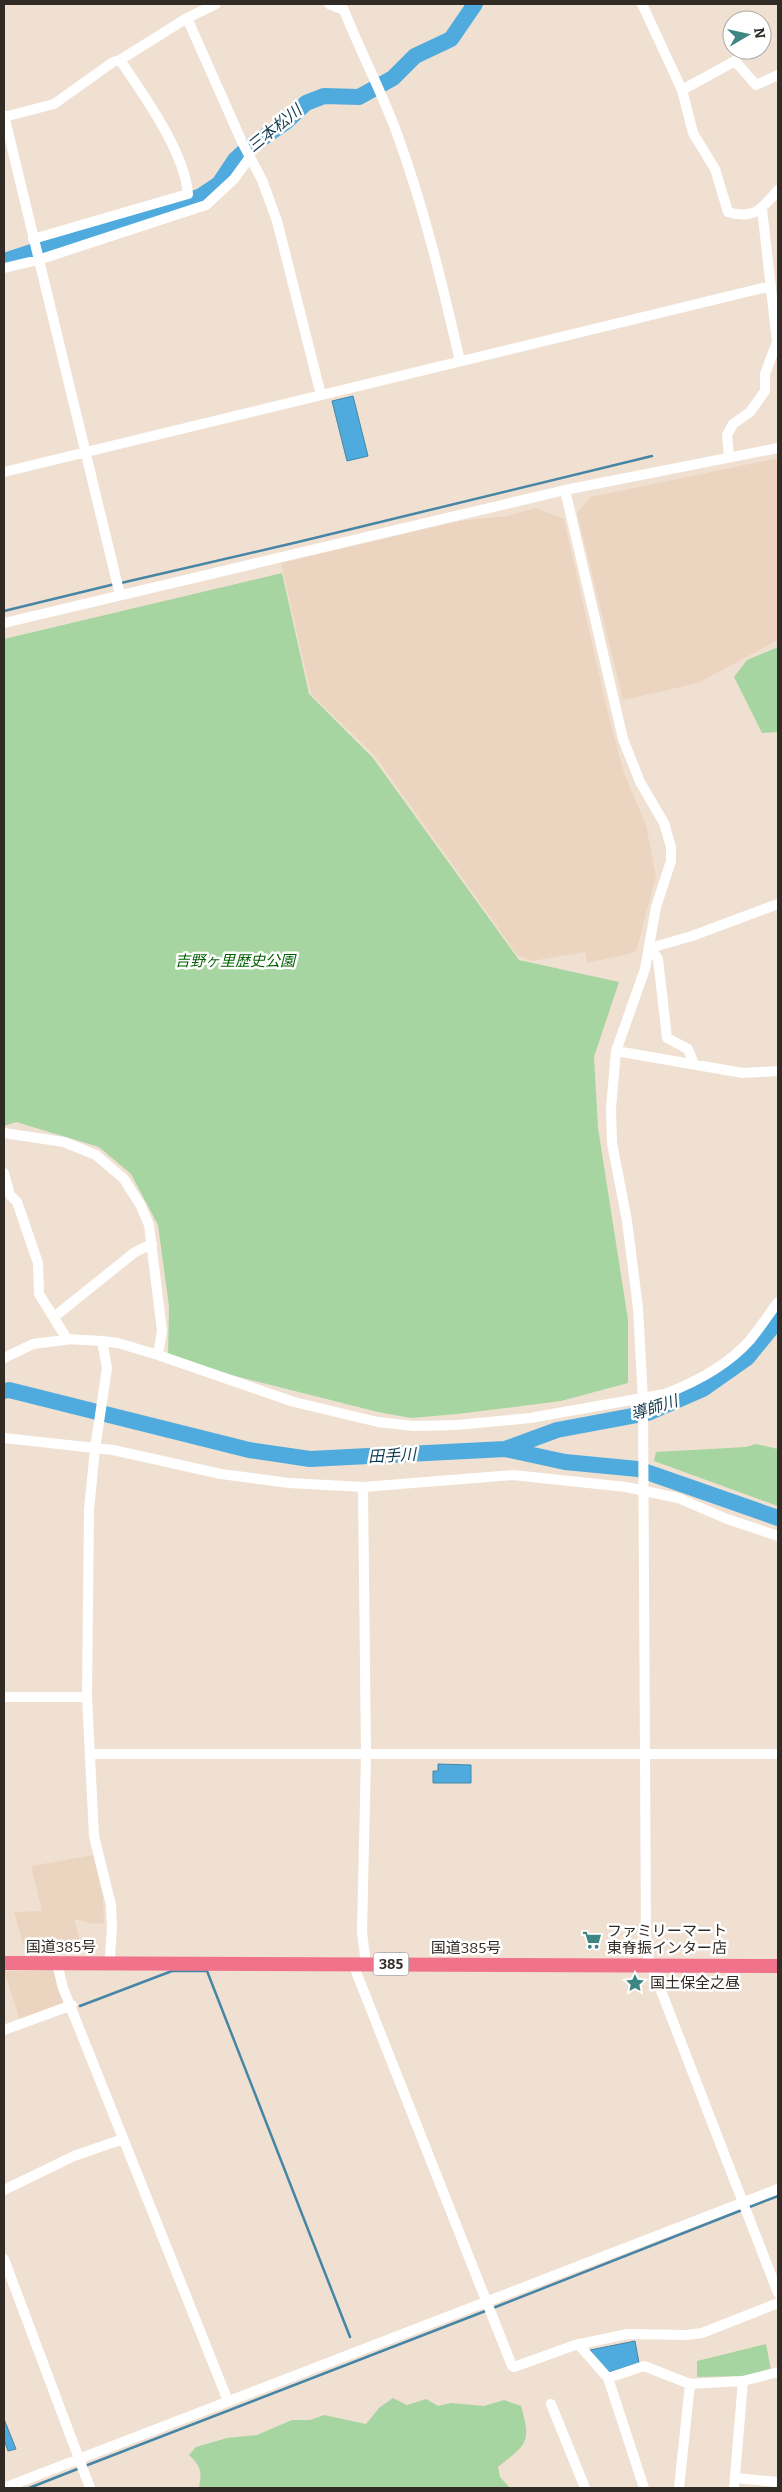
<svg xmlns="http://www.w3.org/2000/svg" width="782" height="2492" viewBox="0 0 782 2492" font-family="Bitter,'Noto Sans JP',serif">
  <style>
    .built { fill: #ebd5c0 }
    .green { fill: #a6d5a1 }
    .water { fill: #4fabdd; stroke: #4685a6 }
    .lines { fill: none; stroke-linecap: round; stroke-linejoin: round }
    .stream { stroke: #4685a6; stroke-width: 2.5 }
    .river { stroke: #4fabdd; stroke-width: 16 }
    .minor { stroke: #fff; stroke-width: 10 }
    .highway { stroke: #f0738b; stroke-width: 14 }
    .labels { text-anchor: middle; stroke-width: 5; stroke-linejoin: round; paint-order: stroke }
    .shield { fill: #fff; stroke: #6f6b66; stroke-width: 1 }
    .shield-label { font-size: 14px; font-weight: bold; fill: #312b25 }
    .park-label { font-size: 15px; font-style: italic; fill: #005f00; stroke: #fff }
    .poi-label { font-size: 15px; fill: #312b25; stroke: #fff; text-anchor: start }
    .street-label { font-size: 15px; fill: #312b25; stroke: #fff }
    .water-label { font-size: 16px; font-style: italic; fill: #123a4f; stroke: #fff }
  </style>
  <rect width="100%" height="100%" fill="#f0e0d1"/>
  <path class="built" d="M778,458V640L698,683L623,700L577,513L591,497Z
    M536,508L564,519L607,709L624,773L646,825L656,876L636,952L587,963L585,952L532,961L518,956L375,756L311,694L281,563L460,521L507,516Z
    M93,1855L103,1898L104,1923L93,1924L74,1919L81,1945L24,1947L14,1912L42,1911L31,1866Z
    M55,1970L64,2005L20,2020L4,1971Z"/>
  <path class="green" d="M282,573L309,694L373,758L519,960L619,982L594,1057L598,1128L628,1320V1383L561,1401L457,1414L411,1418L378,1412L168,1359L169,1306L158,1225L131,1174L99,1147L16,1122L4,1126V639Z
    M778,647V732L762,733L734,677L747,660Z
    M756,1444L778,1449V1506L654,1461L656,1452L746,1447Z
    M766,2344L771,2370L742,2376L697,2377V2361Z
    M393,2398L407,2405L426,2399L438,2406L451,2403L484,2406L504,2400L521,2406C532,2444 526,2444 498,2467L500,2477L510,2488H232C220,2486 211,2488 199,2488C202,2472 201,2466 189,2455L196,2447L227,2438L257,2435L292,2420H310L324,2415L366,2424L380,2407Z"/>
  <path class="water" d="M353,396L368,456L347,461L332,401Z
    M438,1764L471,1765V1783H433V1771H438Z
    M635,2341L639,2363L610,2372L606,2371L590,2350Z
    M4,2419L16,2449L8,2451L4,2440Z"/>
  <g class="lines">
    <path class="stream" d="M121,583L298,542L652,456
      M4,611L115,584
      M80,2006L172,1971H207L350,2337
      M747,2208L778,2196
      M493,2308L742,2210
      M85,2466L488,2310
      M29,2488L80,2468"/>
    <path class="river" d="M4,261L201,196L219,184L235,160L248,148L286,122L306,103L324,96L359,97L393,78L415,56L451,39L475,4
      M4,1391L9,1390L249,1450L310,1459L505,1449L565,1462L638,1469L778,1518
      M505,1449L557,1430L648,1413L703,1389L747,1358L778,1320"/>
    <path class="minor" d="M329,4L344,10C360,51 381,90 396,131C424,207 442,283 460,361
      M642,4L682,90L693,133L715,169L728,212C754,220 763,208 778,190
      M187,18L242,142L262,180L277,221L321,395
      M682,90L735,61L756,85L778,75
      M4,115L120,595
      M4,117L54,104L113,62L120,60L187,18L216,4
      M33,239L188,194C184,150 144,96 120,60
      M4,268L38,260L206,205L234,179L250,157
      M729,456L727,435L733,424L750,412L765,391V374L777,342L762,209
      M4,472L771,286
      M565,490L623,739L640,782L664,823L671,847V861L656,907L645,969L616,1051L611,1108L612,1143L627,1221L638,1308L643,1399L646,1938L648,1957L778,2293
      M4,623L565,490L778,448
      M650,948L692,936L778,904
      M650,948L658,959L667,1038L688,1049L694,1064
      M616,1051L743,1073L778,1071
      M4,1133L64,1142L96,1155L124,1179L141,1206L149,1225L162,1331L158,1355
      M4,1173L10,1195L17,1202L38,1263L39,1294L67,1339L102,1341L107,1368L95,1449L89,1510L87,1697L94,1836L111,1905L112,1927L110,1957L113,1963
      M54,1317L135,1252L152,1244
      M102,1341L118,1343L158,1355L294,1402L378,1422L414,1426L457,1425L530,1418L665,1394C696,1382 728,1365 750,1340C760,1328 769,1314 778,1302
      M4,1358L33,1344L72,1339
      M4,1438L113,1450L221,1474L289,1483L363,1487L513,1475L626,1487L678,1498L727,1519L778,1536
      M363,1487L366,1755L362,1932L366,1964
      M4,1697H87
      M91,1754H778
      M57,1963L63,1988L228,2401
      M353,1964L512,2366L514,2367L575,2345L628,2334L687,2335L702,2333L778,2303
      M4,2030L72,2005
      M4,2190L74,2156L123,2139
      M4,2259L90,2488
      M578,2344L608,2378
      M551,2404L585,2488
      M735,2478L778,2482
      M4,2488L778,2189
      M644,2488L608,2378L644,2366L690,2384L743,2381L778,2372
      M679,2488L690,2384
      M734,2488L743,2381"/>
    <path class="highway" d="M4,1963L778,1966"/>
  </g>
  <defs>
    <g id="supermarket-bare" transform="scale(1.5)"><path d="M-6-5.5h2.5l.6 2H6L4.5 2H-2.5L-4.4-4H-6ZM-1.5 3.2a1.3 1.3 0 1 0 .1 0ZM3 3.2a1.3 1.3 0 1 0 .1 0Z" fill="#3e8683" stroke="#fff" stroke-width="2.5" paint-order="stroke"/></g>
    <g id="sight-bare" transform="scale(1.5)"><path d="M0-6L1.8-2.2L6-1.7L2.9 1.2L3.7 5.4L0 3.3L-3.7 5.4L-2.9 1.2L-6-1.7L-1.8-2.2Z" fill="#3e8683" stroke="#fff" stroke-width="2.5" paint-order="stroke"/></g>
  </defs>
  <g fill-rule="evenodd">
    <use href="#supermarket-bare" x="592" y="1940"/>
    <use href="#sight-bare" x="635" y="1983"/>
  </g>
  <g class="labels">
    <rect class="shield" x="373.5" y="1952.5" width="35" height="23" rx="4"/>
    <g class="shield-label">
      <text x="391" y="1969">385</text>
    </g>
    <g class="park-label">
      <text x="235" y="966">吉野ヶ里歴史公園</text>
    </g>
    <g class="poi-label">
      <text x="607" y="1936">ファミリーマート<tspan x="607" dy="17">東脊振インター店</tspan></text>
      <text x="650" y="1988">国土保全之昼</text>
    </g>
    <g class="street-label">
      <text x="61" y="1952">国道385号</text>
      <text x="466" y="1953">国道385号</text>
    </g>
    <g class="water-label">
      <text transform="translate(274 128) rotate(-39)" y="6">三本松川</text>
      <text transform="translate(654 1407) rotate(-18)" y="6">導師川</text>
      <text transform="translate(392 1455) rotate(-3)" y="6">田手川</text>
    </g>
  </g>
  <rect width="782" height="2492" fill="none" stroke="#312b25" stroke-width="10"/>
  <g transform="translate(747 35) rotate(81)"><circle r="24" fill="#ffffff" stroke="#adaaa8"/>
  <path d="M0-4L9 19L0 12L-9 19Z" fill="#3e8683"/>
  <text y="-8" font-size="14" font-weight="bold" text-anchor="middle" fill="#312b25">N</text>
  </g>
</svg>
